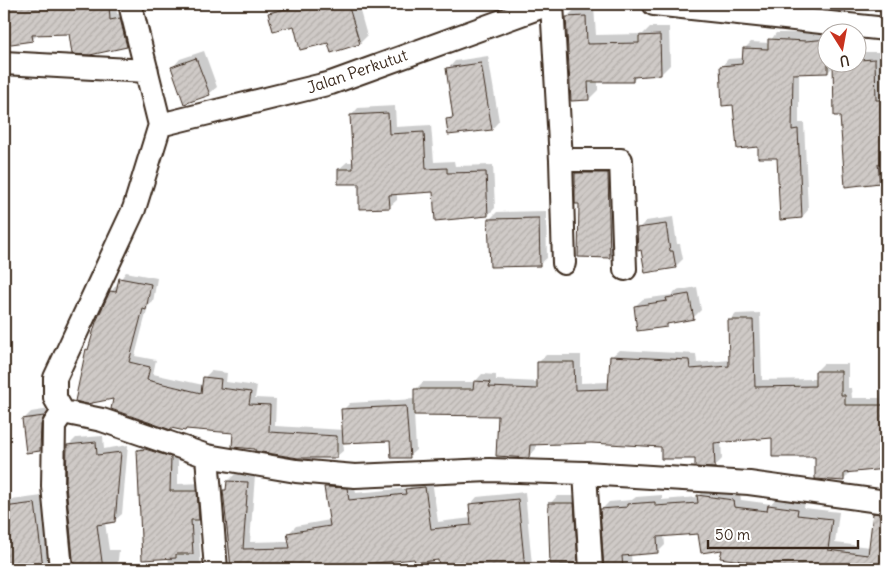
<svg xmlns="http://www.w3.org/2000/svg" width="890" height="573" viewBox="0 0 890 573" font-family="Delius,sans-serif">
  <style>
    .shadow { fill: #0003 }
    .building { fill: url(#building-hatch); stroke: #3b2a1e }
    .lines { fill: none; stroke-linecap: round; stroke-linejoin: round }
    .minor-casing { stroke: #3b2a1e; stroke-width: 26 }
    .minor { stroke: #fff; stroke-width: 22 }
    .labels { text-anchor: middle; stroke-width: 4; stroke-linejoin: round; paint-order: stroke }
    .street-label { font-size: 16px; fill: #3b2a1e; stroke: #fff }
  </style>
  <defs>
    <pattern id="building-hatch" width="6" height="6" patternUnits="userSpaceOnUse" patternTransform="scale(1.25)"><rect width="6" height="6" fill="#cfcac7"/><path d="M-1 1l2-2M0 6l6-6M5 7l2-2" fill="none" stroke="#b3aeaa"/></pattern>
  </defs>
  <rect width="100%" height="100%" fill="#fff"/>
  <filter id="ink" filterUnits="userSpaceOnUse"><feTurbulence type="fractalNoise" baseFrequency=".02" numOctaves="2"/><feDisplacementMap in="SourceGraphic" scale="10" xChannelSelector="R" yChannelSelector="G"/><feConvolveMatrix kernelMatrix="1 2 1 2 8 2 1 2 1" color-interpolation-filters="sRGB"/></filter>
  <g filter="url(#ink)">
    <path class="shadow" d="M4,4H116L117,14L127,12L133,39L126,46L70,33L38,34L33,39L4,44Z
      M286,4H358L367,36L360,43L329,42L270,13L277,6Z
      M860,4H886V6L860,9Z
      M594,7L596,35L643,34L650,27H669L670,65L661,74L638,75L633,81H598V90L589,99L567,17L576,8Z
      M776,33H828V62H858V52H882L883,93H886V181L846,185L841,115L834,66L829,71L799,72V123H804L808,210L802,217L778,157L759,146L735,104L722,66L728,59L743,58L744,49L751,42L769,43Z
      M204,51L217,87L209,94L173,67L180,59Z
      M488,56L499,121L492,129L448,120L454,114L448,69L455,61Z
      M395,106L396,127L431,125L434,162L454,161L455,166L493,165L495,208L488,215L434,191L397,193V200L389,207L360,182L339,169L347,162H354L351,116L358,108Z
      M583,166H615L617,249L610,257L580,203L576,174Z
      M4,174L8,182L4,186Z
      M546,211L547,258L539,265L489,220L497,212Z
      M673,217L677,244H680L683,259L675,267L638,229L646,221Z
      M126,272L157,278L153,302L148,306L135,356L156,360L153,374L203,385L204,378L211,371L227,373L226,382L257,386L255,398L276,399L275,426L344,430L343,410L350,403L415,399V390L423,382H475L482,374L496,375V380L539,382L538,363L546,355H581V383L610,382L611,357L619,350L696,354L697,363L730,360L729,321L736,314L760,313L762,380L816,379V371L823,364H848V388H851L852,398H880L881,385L886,380V468L851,471L844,480L816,455L774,437L721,441L722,459L715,466L662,446L591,442L536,444V449L529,456L499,415L414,414L416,450L409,456L391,440L343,442L344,450L337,456L235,432L115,398L87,350L111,292Z
      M697,287L701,310L693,318L670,322L666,326L635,306L643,299L672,295L675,291Z
      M50,409L48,442L40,450L23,420L31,412Z
      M103,436L104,449L128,445L122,514L114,521L105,523L109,550H119L117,569H75L68,446L76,438Z
      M146,443L178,450V484L204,483L206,511L198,518L201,569H170L168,557L138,450Z
      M235,474L255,475L250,542L290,541L289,533L296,526L330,520L325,488L332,480L354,481L356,493L409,488L414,482L432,480L438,522L472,518L470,505L477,497L525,492L532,565L528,569H440L439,558H415L375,562L376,569H230L224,491L227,488L228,481Z
      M706,488L740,493L741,500L771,504L776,498L805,502L804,508L839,512L835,543L870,547L874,517L881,510L886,511V569H765V563L723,549L699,532L664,535L665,545L658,552L631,554L632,569H605L602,509L609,502L632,500L636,497L662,495V500L698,497Z
      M42,496L52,569H5L4,501Z
      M557,496H581L587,569H560L550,504Z"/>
    <path class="building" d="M27,4H109L110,20L120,18L127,47L90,55L72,54L69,34L32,35L33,41L4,45V7Z
      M308,4H315L317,9L334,4H348L360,44L331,53L328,43L300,50L294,26L273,31L268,13Z
      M586,16L587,44L639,43V36L660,35L661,75L633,77V82H588L589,100L571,101L566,17Z
      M768,39L806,41L828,39V73L793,74L792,130L798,129L802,218L780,220L777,158H758V147L737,149L733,105L722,106L720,66L742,64L743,48L768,49Z
      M196,58L210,95L184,104L171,67Z
      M875,59L876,100H886V164H878L880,183L845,187L840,116H834L833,62H858V60Z
      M481,63L492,130L448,135L446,119L453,118L446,68Z
      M388,113L389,134L424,132L426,169L447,168V173L486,172L488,216L435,221L433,192L389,195L390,208L359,209V184H338V169H353L350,115Z
      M575,173H608L610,258L578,257L579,204H575Z
      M539,218L540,266L490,267L488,219Z
      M666,224L670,251H673L676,268L645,273L641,250L638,251L637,228Z
      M119,278L151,284L146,310L143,309L129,362L150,367L147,380L201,393L203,377L221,379L220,388L251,392L249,404L270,405L269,432L337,436V458H298L255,451V449L232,447L233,433L186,429L185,431L171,428V430L111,409L113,399L87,404L75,401L86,349L88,350L96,322L110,291L116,292Z
      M689,294L694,319L667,324V327L637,331L634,306L667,301L666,298Z
      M728,320H753L755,387L815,386V371H841V395H845V405H886V469L844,473V481L815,479V457H772V438L714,443L715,468L695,467V459H661V447L591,443L530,445L529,458L496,456L498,416L414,415V389H473L474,381L490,382L489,387L537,389V362H574L575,390L608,389L610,356L689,360L690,369L729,366Z
      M406,406L410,458H391L390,441L343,443L341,409Z
      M44,416L41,425L40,451L26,453L22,419Z
      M96,442L97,455L121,452L115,522L97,525L103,569H74L66,485L67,445Z
      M145,449L171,457L170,491H197L199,520H191L193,554H176V558L142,560L137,450Z
      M227,481L248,482L243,549L290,548L287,533L330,526L324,487H327L347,488L349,500L406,494L405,489L425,487L431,529L471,525L469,504L518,499L525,569H439L438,560L415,563L414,559L367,564L368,569L231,568L223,490H226Z
      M697,495L733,500L734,507L767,511L768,505L798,509L797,515L832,519L828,550L868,555L873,513L886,515V569H763L764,564L720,558L722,550L701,553L698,534L657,537L658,553L622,556L623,569H604L600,509L627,507V504L655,502V506L698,503Z
      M35,503L43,567L4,569V507Z
      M548,503H574L578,564H550Z"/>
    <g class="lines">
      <g class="minor-casing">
        <path id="minor" d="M130,4L160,125L134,209L55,378V398L63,412L102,420L207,456L296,471L355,476L489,470L585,473L749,483L886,502
          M552,4L561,160
          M654,4L886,29
          M4,63L147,71
          M160,125L331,83L549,4
          M564,263L561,160H621L625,269
          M207,456L216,569
          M585,473L591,569
          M61,569L53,486L54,425L63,412"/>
      </g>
      <use href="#minor" class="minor"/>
    </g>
  </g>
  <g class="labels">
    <g class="street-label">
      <text transform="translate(357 71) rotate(-19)" y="6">Jalan Perkutut</text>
    </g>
  </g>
  <rect width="890" height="573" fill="none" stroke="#fff" stroke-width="20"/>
  <rect x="10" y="10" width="870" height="553" fill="none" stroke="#3b2a1e" stroke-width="2" filter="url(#ink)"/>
  <g transform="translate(842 48) rotate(169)"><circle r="24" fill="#ffffff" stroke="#b1aaa5"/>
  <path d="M0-4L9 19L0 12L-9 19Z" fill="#c8321e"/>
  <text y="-8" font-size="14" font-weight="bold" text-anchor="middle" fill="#3b2a1e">U</text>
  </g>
  <path d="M708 540v8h150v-8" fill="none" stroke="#3b2a1e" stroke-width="2.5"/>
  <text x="715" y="540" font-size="15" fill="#3b2a1e" stroke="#ffffff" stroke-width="4" paint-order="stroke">50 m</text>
</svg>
